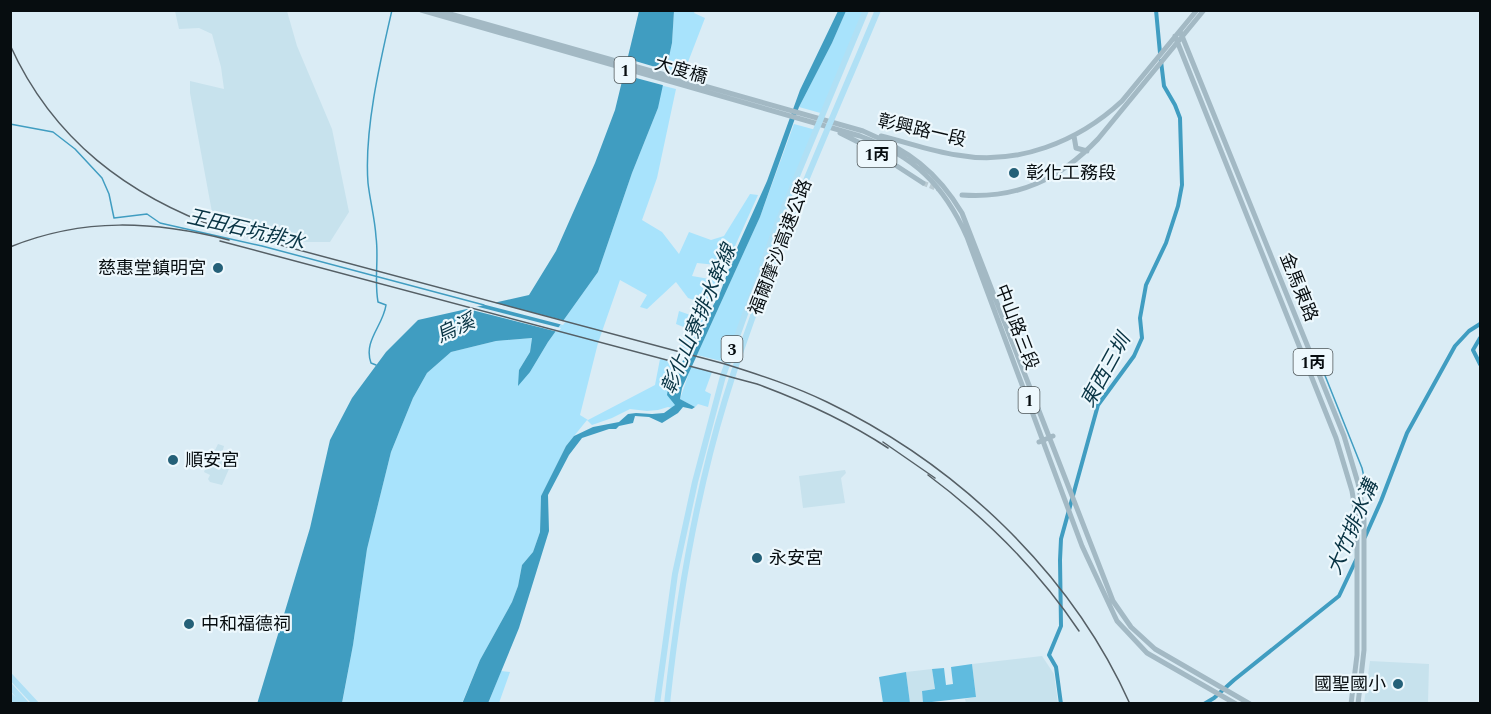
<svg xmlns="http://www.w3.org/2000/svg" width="1491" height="714" viewBox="0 0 1491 714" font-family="Spectral,'Noto Sans TC',serif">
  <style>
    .built { fill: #c7e2ed }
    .green { fill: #a8e3fc }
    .forest { fill: #60bbdf }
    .water { fill: #409dc1 }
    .pier { fill: #daecf5 }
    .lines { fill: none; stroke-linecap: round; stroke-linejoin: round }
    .stream { stroke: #409dc1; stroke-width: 1.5 }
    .canal { stroke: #409dc1; stroke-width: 4 }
    .primary-tunnel { stroke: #bacbd3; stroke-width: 5; stroke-dasharray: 5 2.5; stroke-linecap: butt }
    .primary { stroke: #a3b9c4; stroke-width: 5 }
    .highway { stroke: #b0e0f5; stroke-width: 6 }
    .rail { stroke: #555f65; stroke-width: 1.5 }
    .poi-dot { fill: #246078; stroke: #edf8fd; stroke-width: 2 }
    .labels { text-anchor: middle; stroke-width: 4.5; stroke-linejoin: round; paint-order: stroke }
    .shield { fill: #edf8fd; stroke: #4c5457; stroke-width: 1.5 }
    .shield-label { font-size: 16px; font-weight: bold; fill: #070d10 }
    .street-label { font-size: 18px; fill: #070d10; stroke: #edf8fd }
    .poi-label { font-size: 18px; fill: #070d10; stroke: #edf8fd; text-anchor: start }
    .water-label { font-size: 20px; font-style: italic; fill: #083343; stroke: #edf8fd }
  </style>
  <rect width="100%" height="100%" fill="#daecf5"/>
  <path class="built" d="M175,11H287L297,46L332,129L349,212L330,242H300L214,223L190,93V81L224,89L221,67L212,34L199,28L179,29Z
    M218,444L224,446L221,457L232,462L222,485L210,482L208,479L210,475L204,472L208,461L203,458L205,452L213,454Z
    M845,470L846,473L841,478L845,503L803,508L799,476Z
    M1042,656L1054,674L1058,703H966L965,699L976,697L972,664Z
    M1370,661L1429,664L1428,703H1364Z
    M932,669L935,689L922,691L923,703H910L906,672Z"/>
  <path class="green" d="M674,11H695L694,13L705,18L683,75L666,70L672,43Z
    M846,11H868L824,114L799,107L832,43Z
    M660,85L676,89L657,178L642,220L662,232L679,254L689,232L711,240L724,236L750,194L758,195L726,266L697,263L692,276L721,281L688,352L679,350L686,328L676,324L679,311L693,316L691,324L697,325L706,304L688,298L676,282L647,309L640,307L647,295L620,280L598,343L580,415L588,420L655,385L660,359L681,364L674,383L668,389L676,404L672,408L668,407L658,410L647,411L630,409L612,418L592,425L587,420L566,446L541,496L540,532L533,552L522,565L518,586L512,602L480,660L462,703L342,704L353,645L367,549L391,452L413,398L427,373L451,352L496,341L532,338L530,352L519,370L530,372L548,342L598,272L632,173L658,108Z
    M794,124L816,130L725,362L697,355L760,217Z
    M691,367L712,372L705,391L711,394L708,407L698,404L695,407L680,399Z
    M501,671L510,672L499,703L488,704Z"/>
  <path class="forest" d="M972,664L976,697L923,703L922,691L935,689L932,669L944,668L946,685L953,684L951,667Z
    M906,672L910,703H883L879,677Z"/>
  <path class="water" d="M639,11H674L672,43L658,108L632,173L598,272L548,342L530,372L518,386L519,370L530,352L532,338L496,341L451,352L427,373L413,398L391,452L367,549L353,645L342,703L257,704L310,528L330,440L352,398L386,352L418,320L529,295L556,251L595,163L615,110Z
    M838,11H846L832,43L799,107L760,217L682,388L680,399L695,407L692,409L683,407L678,413L662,423L649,417L635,416L633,423L619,426L616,429H609L582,438L569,455L548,495L549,531L519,628L489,701L488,703L462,704L480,660L512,602L518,586L522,565L533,552L540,532L541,496L566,446L574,436L593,427L619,422L628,414L636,413L652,414L664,413L675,405L667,395L668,389L674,383L681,364L720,293L736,250L767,181L800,90Z"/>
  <path class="pier" d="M625,58L669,71L666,86L621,74Z
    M488,301L566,321L563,325L478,303Z
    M471,305L561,328L558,332L460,307Z"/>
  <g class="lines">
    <path class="stream" d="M10,124L53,132L75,149L102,178L109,194L114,218L147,214L160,223L262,246L484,305
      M10,337V345
      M1318,358L1362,468L1370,504
      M376,365L371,363C363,341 383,326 386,305L378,302C374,280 379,259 376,237C375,219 370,201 368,183C364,130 380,62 392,10"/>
    <path class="canal" d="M1156,10L1160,53
      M1480,338L1473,350L1480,364
      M1365,537L1381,501L1407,433L1455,346L1469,331L1480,324
      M1061,704L1056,667L1049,655L1061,626L1060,560L1061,539L1098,405L1134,356L1142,338L1140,318L1146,285L1166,243L1178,206L1182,185L1180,118L1175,105L1164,86L1161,61
      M1204,704L1214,698L1234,680L1339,596L1356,560"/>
    <path class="primary-tunnel" d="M923,183L938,189"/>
    <path class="primary" d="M421,10L860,136C914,156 944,185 967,237L1082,546L1117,621L1147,653L1236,704
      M436,10L863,131C908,150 937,171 962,213L1113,601L1131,627L1155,649L1250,704
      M1180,31L1344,436L1358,483L1364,515V650L1358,704
      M1175,36L1336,438L1352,491L1357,521V655L1351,704
      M840,133L866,146L923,183
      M881,136C906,142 931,151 957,155C1017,166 1078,142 1122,101L1197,10
      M1074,136L1076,148L1087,151
      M962,195C1018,199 1060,179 1098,139L1204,10
      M1039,442L1053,436"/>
    <path class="highway" d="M10,676L36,704
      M10,686L26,704
      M10,696L19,704
      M657,704L675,574L695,482L723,376L777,224L866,10
      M667,704C678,601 695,498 725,400C766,266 824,139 878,10"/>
    <path class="rail" d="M10,45C53,140 128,196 224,230L725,364C760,375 794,386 827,402C956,464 1071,572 1130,704
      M220,241L757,384C803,401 847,421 888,448
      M10,247C84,217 154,221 229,240
      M883,442L935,478
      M928,475C987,519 1038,570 1079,631"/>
  </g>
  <g class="poi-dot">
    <circle cx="1014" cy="173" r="6"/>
    <circle cx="218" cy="268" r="6"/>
    <circle cx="173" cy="460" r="6"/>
    <circle cx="757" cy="558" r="6"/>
    <circle cx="189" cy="624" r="6"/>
    <circle cx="1398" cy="684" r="6"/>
  </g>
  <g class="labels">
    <g class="shield">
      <rect x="614.5" y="57" width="21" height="26" rx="4.5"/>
      <rect x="857.5" y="141" width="39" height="26" rx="4.5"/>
      <rect x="721.5" y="336" width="21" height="26" rx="4.5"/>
      <rect x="1293.5" y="349" width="39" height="26" rx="4.5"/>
      <rect x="1018.5" y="387" width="21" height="26" rx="4.5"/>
    </g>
    <g class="shield-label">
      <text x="625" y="76">1</text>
      <text x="877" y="160">1丙</text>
      <text x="732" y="355">3</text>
      <text x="1313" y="368">1丙</text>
      <text x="1029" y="406">1</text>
    </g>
    <g class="street-label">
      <text transform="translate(681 70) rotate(16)" y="6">大度橋</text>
      <text transform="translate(922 130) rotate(13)" y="6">彰興路一段</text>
      <text transform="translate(780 247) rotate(-69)" y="6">福爾摩沙高速公路</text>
      <text transform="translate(1299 287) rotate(68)" y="6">金馬東路</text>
      <text transform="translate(1017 327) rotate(69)" y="6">中山路三段</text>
    </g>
    <g class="poi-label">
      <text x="1026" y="179">彰化工務段</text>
      <text x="206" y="274" text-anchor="end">慈惠堂鎮明宮</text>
      <text x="185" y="466">順安宮</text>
      <text x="769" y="564">永安宮</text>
      <text x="201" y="630">中和福德祠</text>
      <text x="1386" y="690" text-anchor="end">國聖國小</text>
    </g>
    <g class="water-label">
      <text transform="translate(246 229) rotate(13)" y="7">王田石坑排水</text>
      <text transform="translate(698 319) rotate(-67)" y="7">彰化山寮排水幹線</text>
      <text transform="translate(455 328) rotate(-25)" y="7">烏溪</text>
      <text transform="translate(1105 370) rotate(-61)" y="7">東西三圳</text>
      <text transform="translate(1352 527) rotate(-67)" y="7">大竹排水溝</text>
    </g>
  </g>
  <rect width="1491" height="714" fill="none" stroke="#070d10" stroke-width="24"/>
</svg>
